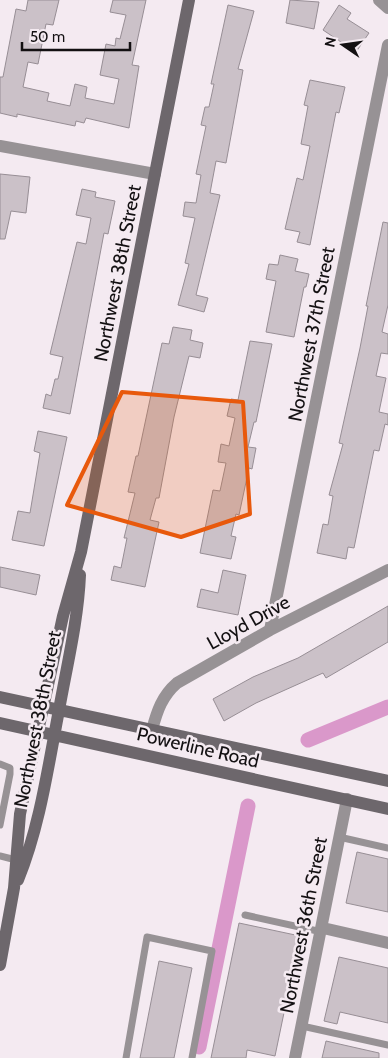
<svg xmlns="http://www.w3.org/2000/svg" width="388" height="1058" viewBox="0 0 388 1058" font-family="Cabin,sans-serif">
  <style>
    .lines { fill: none; stroke-linecap: round; stroke-linejoin: round }
    .canal { stroke: #da98ca; stroke-width: 15 }
    .building { fill: #cbc1c8; stroke: #978e95 }
    .lane { stroke: #979295; stroke-width: 7 }
    .street { stroke: #979295; stroke-width: 12 }
    .secondary { stroke: #6d676c; stroke-width: 12 }
    .marked { fill: #e8590c; fill-opacity: 0.2; stroke: #e8590c; stroke-width: 4; stroke-linejoin: round }
    .labels { text-anchor: middle; stroke-width: 5; stroke-linejoin: round; paint-order: stroke }
    .street-label { font-size: 19px; fill: #131012; stroke: #f4eaf1 }
  </style>
  <rect width="100%" height="100%" fill="#f4eaf1"/>
  <g class="lines">
    <path class="canal" d="M308,740L388,707
      M199,1047L248,806"/>
  </g>
  <path class="building" d="M28,0H59L53,25L46,24L38,64L28,62L23,87L49,93L47,101L70,106L75,84L87,87L85,98L114,104L119,79L100,75L106,44L115,46L116,38L120,39L126,15L110,12L113,0H146L132,65L139,66L129,128L86,118L84,123L76,121L75,126L17,114V117L0,113V77H3L16,9L26,11Z
    M290,0L319,2L314,29L286,23Z
    M228,5L254,11L238,69L243,70L226,163L216,161L210,193L220,195L196,295L208,298L204,312L178,305L189,264L185,263L195,218L183,216L185,202L196,203L201,175L196,174L206,126L201,125L205,107H209L214,84H211Z
    M339,5L351,13L347,19L369,33L356,52L323,30Z
    M310,80L345,87L339,113L336,112L310,245L297,242L300,232L285,229L297,178L303,180L310,146L301,144L308,106L304,105Z
    M0,174L30,177L26,213L11,211L5,239H0Z
    M82,189L96,192L95,197L115,201L108,234L104,233L70,414L43,408L46,394L51,396L55,379H58L63,357L50,354L77,242L86,244L91,218L76,215Z
    M383,222L388,223V305L382,332L388,334V354L381,353L376,376L386,378L379,412L388,414V425L385,424L379,451L374,450L354,548L348,547L346,559L317,553L323,524L328,525L333,496L329,495L343,444L339,443L360,348L368,306H366Z
    M280,255L298,259L295,271L309,274L306,287H304L294,337L266,332L276,281L266,279L269,264L278,265Z
    M173,327L192,330L190,340L203,343L200,358L189,356L174,417L159,498H156L150,520L159,522L145,587L111,580L114,566L121,568L127,538H124L135,493L128,492L136,456H138L162,343L169,344Z
    M250,341L272,344L256,422H254L248,447L256,448L252,469L249,468L239,515L236,514L231,536L236,537L231,559L200,553L213,490L220,491L226,463L218,462L221,444L229,446L235,418L227,416L231,399L238,400Z
    M38,431L67,437L44,546L12,540L18,511L30,513L40,453L34,451Z
    M0,567L40,575L36,595L0,587Z
    M223,570L246,575L238,615L197,607L201,589L218,593Z
    M388,606V642L326,678L323,673L256,703L224,721L213,699L253,677L298,658Z
    M357,852L388,859V912L346,903Z
    M239,923L300,936L275,1056L247,1050L246,1058H211Z
    M339,957L388,968V1023L340,1012L337,1024L324,1021Z
    M159,961L192,968L174,1058H140Z
    M326,1041L379,1053V1058H322Z"/>
  <g class="lines">
    <path class="lane" d="M0,764L10,768V774L0,825
      M339,837L388,848
      M0,856L16,860
      M245,915L322,932
      M302,1026L388,1045
      M126,1058L147,937L212,951L192,1058"/>
    <path class="street" d="M379,0L388,8
      M0,146L155,174
      M270,630L388,45
      M152,730C157,711 162,696 177,683L270,630L388,570
      M323,928L388,943
      M295,1058L347,799"/>
    <path class="secondary" d="M0,697L388,781
      M0,723L388,809
      M18,880C40,826 48,767 59,710C67,665 78,621 80,575
      M0,965L14,888L20,814L63,616L81,552L189,0"/>
  </g>
  <path class="marked" d="M122,392L243,402L250,514L181,537L67,505Z"/>
  <g class="labels">
    <g class="street-label">
      <text transform="translate(117 273) rotate(-79)" y="7">Northwest 38th Street</text>
      <text transform="translate(311 334) rotate(-79)" y="7">Northwest 37th Street</text>
      <text transform="translate(248 622) rotate(-29)" y="7">Lloyd Drive</text>
      <text transform="translate(37 719) rotate(-79)" y="7">Northwest 38th Street</text>
      <text transform="translate(198 747) rotate(13)" y="7">Powerline Road</text>
      <text transform="translate(303 925) rotate(-79)" y="7">Northwest 36th Street</text>
    </g>
  </g>
  <g transform="translate(343 45) rotate(283)" stroke="#f4eaf1" stroke-width="4" paint-order="stroke">
  <path d="M0-4L9 19L0 12L-9 19Z" fill="#131012"/>
  <text y="-8" font-size="14" font-weight="bold" text-anchor="middle" fill="#131012">N</text>
  </g>
  <path d="M22 42v8h108v-8" fill="none" stroke="#131012" stroke-width="2.5"/>
  <text x="30" y="42" font-size="15" fill="#131012" stroke="#f4eaf1" stroke-width="4" paint-order="stroke">50 m</text>
</svg>
